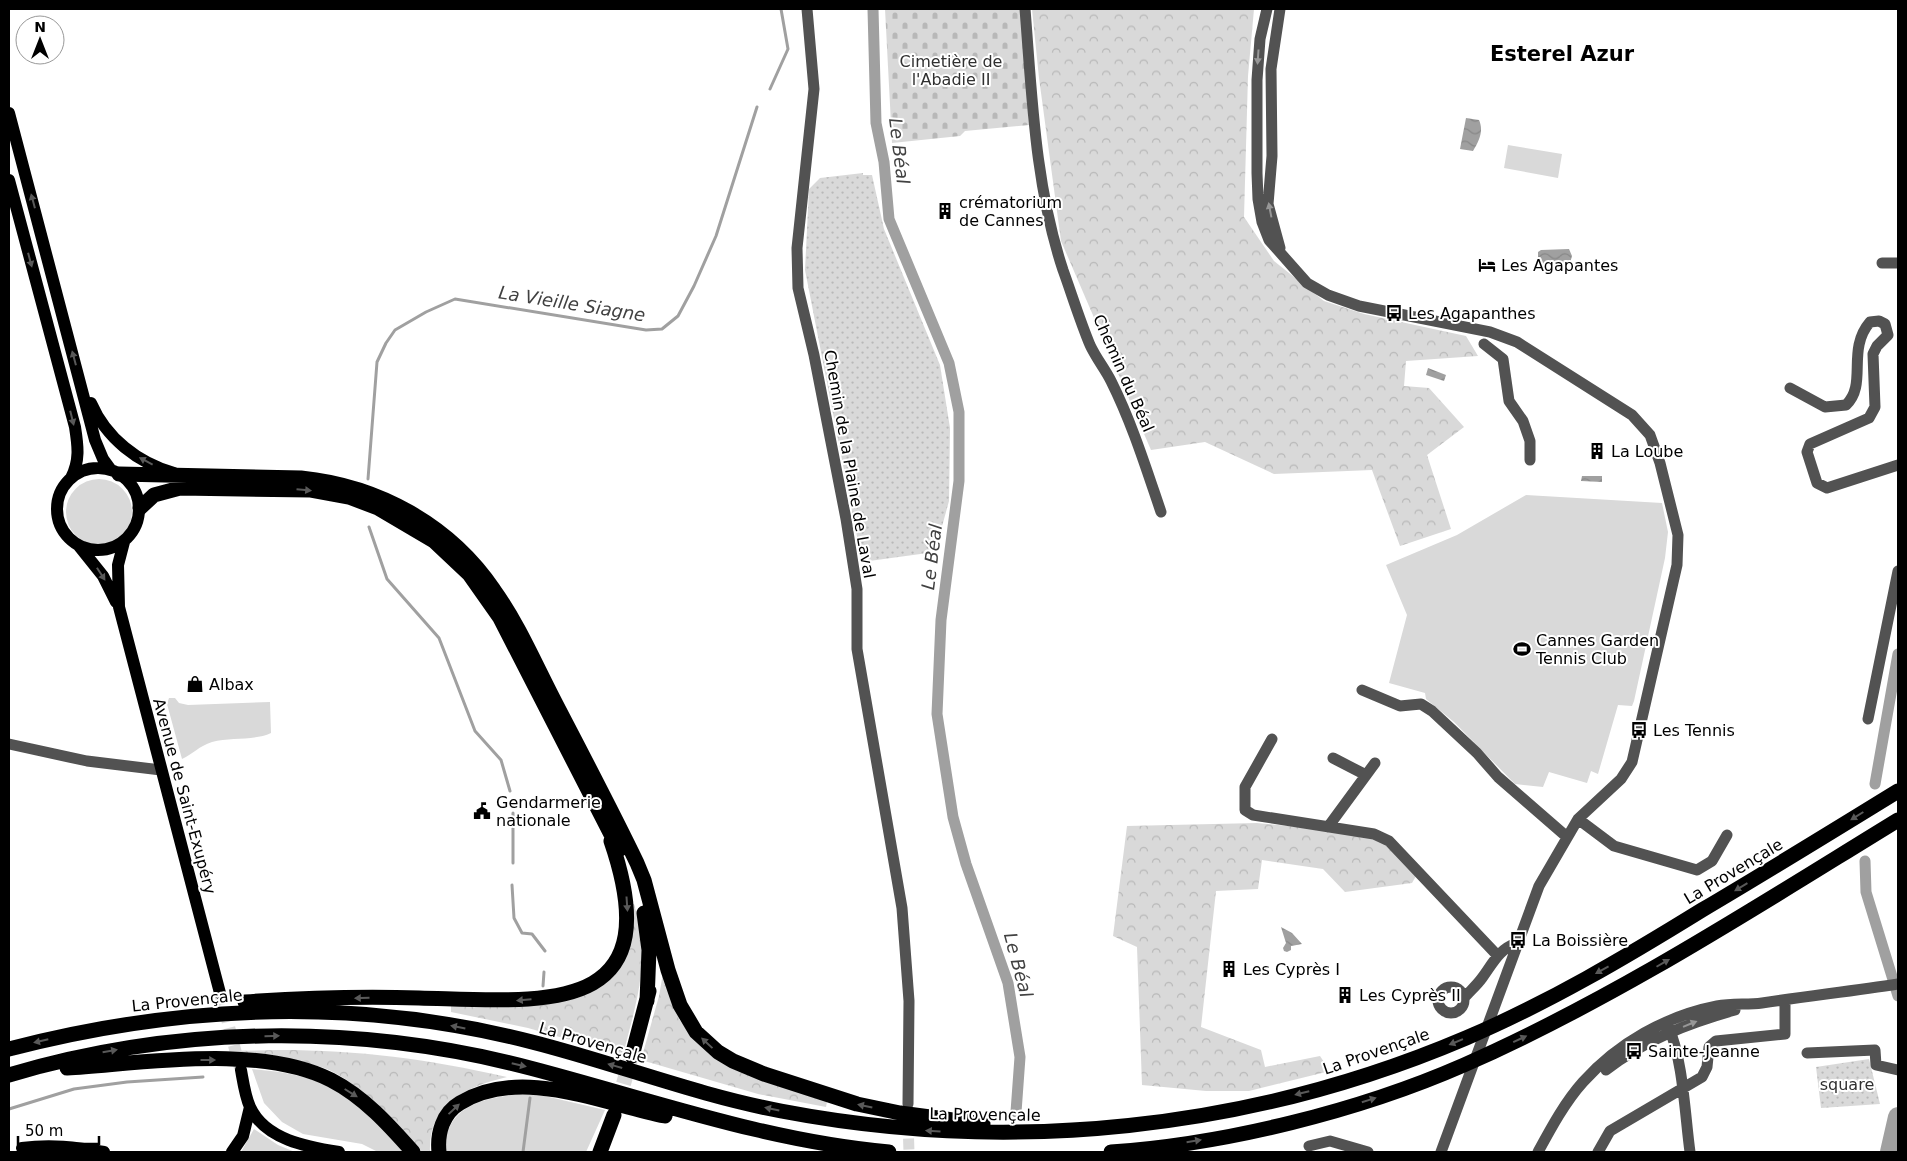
<svg xmlns="http://www.w3.org/2000/svg" width="1907" height="1161" viewBox="0 0 1907 1161" font-family="'DejaVu Sans',sans-serif">
  <style>
    .green { fill: #d9d9d9 }
    .forest { fill: url(#forest-crowns) }
    .cemetery { fill: url(#cemetery-stones) }
    .park { fill: url(#park-dots) }
    .water { fill: url(#water-waves) }
    .lines { fill: none; stroke-linecap: round; stroke-linejoin: round }
    .stream { stroke: #a0a0a0; stroke-width: 3 }
    .canal { stroke: #a0a0a0; stroke-width: 11 }
    .river { stroke: #a0a0a0; stroke-width: 20 }
    .minor-tunnel { stroke: #d9d9d9; stroke-width: 11; stroke-dasharray: 11 5.5; stroke-linecap: butt }
    .major-tunnel { stroke: #d9d9d9; stroke-width: 12; stroke-dasharray: 12 6; stroke-linecap: butt }
    .highway-tunnel { stroke: #d9d9d9; stroke-width: 15; stroke-dasharray: 15 8; stroke-linecap: butt }
    .minor { stroke: #525252; stroke-width: 11 }
    .major { stroke: #000; stroke-width: 12 }
    .highway { stroke: #000; stroke-width: 15 }
    .oneway { fill: #979797 }
    .oneway2 { fill: #595959 }
    .labels { text-anchor: middle; stroke-width: 4; stroke-linejoin: round; paint-order: stroke }
    .park-label { font-size: 16px; fill: #303030; stroke: #fff }
    .poi-label { font-size: 16px; fill: #000; stroke: #fff; text-anchor: start }
    .street-label { font-size: 16px; fill: #000; stroke: #fff }
    .water-label { font-size: 18px; font-style: italic; fill: #414141; stroke: #fff }
    .district-label { font-size: 21px; font-weight: bold; fill: #000; stroke: #fff }
  </style>
  <defs>
    <pattern id="forest-crowns" width="20" height="18" patternUnits="userSpaceOnUse" patternTransform="scale(1.25)"><rect width="20" height="18" fill="#d9d9d9"/><path d="M2 6a3 3 0 1 1 6 0M12 15a3 3 0 1 1 6 0" fill="none" stroke="#b8b8b8"/></pattern>
    <pattern id="cemetery-stones" width="16" height="16" patternUnits="userSpaceOnUse" patternTransform="scale(1.25)"><rect width="16" height="16" fill="#d9d9d9"/><path d="M2 7V4a2 2 0 0 1 4 0v3zM10 15v-3a2 2 0 0 1 4 0v3z" fill="#b8b8b8"/></pattern>
    <pattern id="park-dots" width="8" height="8" patternUnits="userSpaceOnUse" patternTransform="scale(1.25)"><rect width="8" height="8" fill="#d9d9d9"/><path d="M2 2h.1M6 6h.1" fill="none" stroke="#b8b8b8" stroke-width="1.8" stroke-linecap="round"/></pattern>
    <pattern id="water-waves" width="16" height="10" patternUnits="userSpaceOnUse" patternTransform="scale(1.25)"><rect width="16" height="10" fill="#a0a0a0"/><path d="M0 5q4-4 8 0t8 0" fill="none" stroke="#888"/></pattern>
  </defs>
  <rect width="100%" height="100%" fill="#fff"/>
  <path class="green" d="M1508,145L1562,154L1558,178L1504,168Z
    M66 512a33 33 0 1 1 66 0a33 33 0 1 1-66 0Z
    M1526,495L1662,503L1668,532L1665,558L1634,701L1632,706L1618,705L1598,774L1591,771L1587,783L1549,772L1543,787L1515,784L1454,722L1426,699L1425,693L1389,683L1407,615L1386,565L1457,535Z
    M169,698H175L179,703L188,705L270,702L271,733C254,741 231,737 212,742C199,746 193,754 182,759L167,704Z
    M252,1069C291,1072 328,1079 359,1105C376,1119 390,1137 404,1152H378L362,1144L303,1134L282,1122L264,1103Z
    M520,1094L545,1096L605,1110L586,1152H445C444,1106 483,1098 520,1094Z
    M254,1129L278,1145L295,1152H241Z"/>
  <path class="forest" d="M1032,9H1254L1248,76L1244,217L1274,261L1324,301L1364,314L1466,336L1478,356L1406,361L1404,386L1429,388L1464,427L1427,455L1451,529L1400,546L1372,470L1274,474L1205,442L1151,450L1061,241L1039,78Z
    M1257,823L1352,832L1385,843L1416,876L1412,883L1345,892L1323,869L1262,860L1258,889L1216,891L1201,1027L1261,1050L1265,1067L1320,1056L1330,1071L1249,1091H1206L1142,1085L1137,947L1113,936L1127,826Z
    M634,904C651,962 637,999 623,1055L528,1028L451,1012V1004L582,995L593,991L612,976L632,905Z
    M663,973L679,1019L690,1034L827,1102L826,1107L758,1094L641,1060L659,996Z
    M279,1050C360,1050 427,1059 507,1077C465,1087 428,1104 430,1152H418C391,1123 363,1083 324,1068C293,1057 258,1056 226,1051Z"/>
  <path class="cemetery" d="M885,9H1022L1029,125L965,131L960,136L892,143Z"/>
  <path class="park" d="M863,173V175H872L884,229L940,365L950,428L949,501L935,552L862,562L805,270L809,189L820,178Z
    M1869,1059L1880,1104L1821,1108L1816,1067Z"/>
  <path class="water" d="M1466,118L1479,120C1484,131 1479,141 1473,151L1460,149Z
    M1569,249L1572,256L1570,263L1541,264L1538,262V252L1541,250Z
    M1428,368L1446,375L1444,381L1426,375Z
    M1582,476H1602V482L1581,481Z
    M1281,927L1292,933L1302,944L1291,946V950L1287,952L1284,951L1283,948L1286,943Z"/>
  <g class="lines">
    <path class="stream" d="M770,89L788,49L781,9
      M368,479L377,362L386,343L395,330L426,312L455,299L646,330L662,329L678,316L694,286L716,236L757,107
      M369,527L387,579L439,638L475,731L501,760L510,791
      M513,813V863
      M512,885L514,918L522,933L532,934L545,951
      M543,986L544,972
      M9,1109L74,1089L127,1082L203,1077
      M523,1152L530,1098"/>
    <path class="canal" d="M873,9L876,123L884,162L889,219L949,363L959,412V481L941,620L937,714L953,817L966,864L1008,983L1020,1057L1016,1112
      M1875,784L1898,654
      M1865,861L1866,892L1898,996"/>
    <path class="river" d="M1890,1152L1898,1117"/>
    <path class="minor-tunnel" d="M908,1122L909,1152"/>
    <path class="major-tunnel" d="M220,993L240,1068"/>
    <path class="highway-tunnel" d="M617,1106L631,1058"/>
    <path class="minor" d="M807,9L814,89L797,248L798,288L814,355L846,519L857,589V649L902,908L909,1001L908,1104
      M1025,9C1032,96 1035,186 1063,270C1072,295 1080,321 1090,345C1096,358 1105,369 1111,381C1132,423 1146,468 1161,512
      M1267,9L1260,39L1257,80V173L1258,199L1262,222L1269,240L1307,283L1328,295L1359,306L1490,332L1517,342L1632,415L1650,435L1660,463L1678,535L1677,565L1632,762L1621,779L1578,819L1539,886L1441,1152
      M1280,9L1271,69L1272,156L1268,204L1280,248
      M1882,263H1898
      M1484,344L1503,359L1509,401L1523,421L1530,441V460
      M1790,388L1825,407L1846,405C1868,384 1846,350 1870,322L1879,321L1885,324L1888,335L1877,346L1873,354L1875,407L1869,418L1810,444L1807,452L1817,483L1827,488L1898,465
      M1362,690L1400,706L1421,704L1432,711L1477,753L1498,777L1567,837
      M1868,719L1898,571
      M1272,739L1245,787V810L1253,815L1374,834L1389,841L1497,955
      M9,744L87,761L161,770
      M1333,758L1366,775
      M1578,819L1614,846L1697,870L1712,861L1727,835
      M1328,827L1375,763
      M1438 1000a13 13 0 1 1 26 0a13 13 0 1 1-26 0Z
      M1464,998C1470,991 1477,985 1482,978C1493,963 1499,949 1517,943
      M1668,1026C1683,1058 1685,1116 1690,1152
      M1807,1053L1875,1050L1876,1065L1898,1070
      M1606,1070C1644,1040 1689,1023 1735,1010
      M1309,1146L1330,1141L1368,1152
      M1538,1152C1551,1128 1565,1102 1583,1082C1618,1043 1666,1016 1717,1006C1732,1003 1747,1005 1762,1003C1808,996 1853,991 1898,984
      M1598,1152L1610,1131L1702,1077L1707,1067L1709,1047L1716,1041L1785,1034V1000"/>
    <path class="major" d="M9,113L95,440L103,459L111,470
      M9,180L75,427C78,446 80,461 71,478
      M91,403C106,438 138,463 174,473
      M57 509a41 41 0 1 1 82 0a41 41 0 1 1-82 0Z
      M124,542L118,565L119,607L220,993
      M79,546L103,576L116,602
      M241,1070C243,1081 245,1096 250,1107C265,1140 308,1147 339,1152
      M22,1148C50,1144 76,1147 104,1152
      M232,1152L243,1136L250,1107"/>
    <path class="highway" d="M119,474L301,478C379,486 450,525 494,590C519,625 536,666 556,704C583,756 611,809 637,863L644,880L668,970L680,1005L696,1032L718,1052L733,1061L764,1074L857,1104L900,1113L983,1124
      M140,508L154,495L180,488L311,490L349,497L378,508L434,541L469,574L500,618L619,850
      M644,913L649,950L647,1001
      M245,1002C302,998 361,996 419,998C543,1001 672,1019 611,841
      M9,1049C182,1004 357,997 532,1042C615,1063 696,1095 781,1111C1011,1155 1250,1130 1466,1038C1548,1003 1626,957 1702,910C1768,871 1833,831 1898,791
      M632,1056L649,991
      M67,1068C146,1063 259,1044 331,1080C364,1097 389,1125 413,1152
      M9,1075C178,1025 359,1023 530,1068C649,1099 765,1141 889,1152
      M439,1152C437,1133 443,1113 460,1103C520,1066 601,1103 665,1116
      M600,1152L614,1115
      M1111,1152C1226,1144 1359,1111 1464,1065C1616,998 1756,907 1898,820"/>
  </g>
  <defs><path id="oneway-solid" d="M-6-.8H1V-3.2L6.5 0L1 3.2V.8H-6Z" transform="scale(1.25)"/></defs>
  <g class="oneway">
    <use href="#oneway-solid" transform="translate(1258 57) rotate(94)"/>
    <use href="#oneway-solid" transform="translate(1270 210) rotate(-101)"/>
    <use href="#oneway-solid" transform="translate(1690 1024) rotate(-22)"/>
  </g>
  <g class="oneway2">
    <use href="#oneway-solid" transform="translate(33 201) rotate(-105)"/>
    <use href="#oneway-solid" transform="translate(30 260) rotate(75)"/>
    <use href="#oneway-solid" transform="translate(74 358) rotate(-105)"/>
    <use href="#oneway-solid" transform="translate(72 418) rotate(76)"/>
    <use href="#oneway-solid" transform="translate(146 461) rotate(-152)"/>
    <use href="#oneway-solid" transform="translate(304 490) rotate(5)"/>
    <use href="#oneway-solid" transform="translate(101 574) rotate(57)"/>
    <use href="#oneway-solid" transform="translate(1857 816) rotate(148)"/>
    <use href="#oneway-solid" transform="translate(1741 887) rotate(149)"/>
    <use href="#oneway-solid" transform="translate(627 904) rotate(86)"/>
    <use href="#oneway-solid" transform="translate(1663 963) rotate(-30)"/>
    <use href="#oneway-solid" transform="translate(1602 970) rotate(151)"/>
    <use href="#oneway-solid" transform="translate(362 998) rotate(179)"/>
    <use href="#oneway-solid" transform="translate(524 1000) rotate(175)"/>
    <use href="#oneway-solid" transform="translate(458 1027) rotate(-169)"/>
    <use href="#oneway-solid" transform="translate(272 1036) rotate(-1)"/>
    <use href="#oneway-solid" transform="translate(1520 1039) rotate(-25)"/>
    <use href="#oneway-solid" transform="translate(41 1041) rotate(167)"/>
    <use href="#oneway-solid" transform="translate(1456 1042) rotate(158)"/>
    <use href="#oneway-solid" transform="translate(707 1043) rotate(-137)"/>
    <use href="#oneway-solid" transform="translate(110 1051) rotate(-10)"/>
    <use href="#oneway-solid" transform="translate(208 1060)"/>
    <use href="#oneway-solid" transform="translate(519 1065) rotate(13)"/>
    <use href="#oneway-solid" transform="translate(615 1066) rotate(-164)"/>
    <use href="#oneway-solid" transform="translate(351 1093) rotate(32)"/>
    <use href="#oneway-solid" transform="translate(1302 1093) rotate(166)"/>
    <use href="#oneway-solid" transform="translate(1369 1100) rotate(-17)"/>
    <use href="#oneway-solid" transform="translate(865 1106) rotate(-168)"/>
    <use href="#oneway-solid" transform="translate(454 1109) rotate(-43)"/>
    <use href="#oneway-solid" transform="translate(772 1109) rotate(-168)"/>
    <use href="#oneway-solid" transform="translate(933 1131) rotate(-176)"/>
    <use href="#oneway-solid" transform="translate(1194 1141) rotate(-9)"/>
  </g>
  <defs>
    <g id="building-bare" transform="scale(1.35)"><path d="M-4-6H4V6H1V3H-1V6H-4ZM-2.5-4.3h1.7v1.8h-1.7ZM.8-4.3h1.7v1.8H.8ZM-2.5-1h1.7V.8h-1.7ZM.8-1h1.7V.8H.8Z" fill="#000" stroke="#fff" stroke-width="2.5" paint-order="stroke"/></g>
    <g id="hotel-bare" transform="scale(1.35)"><path d="M-6-4.5h1.5V1H6V5H4.5V3h-9V5H-6ZM-4 0a1.8 1.8 0 1 1 3.6 0ZM.5 0V-2.5h3Q6-2.5 6 0Z" fill="#000" stroke="#fff" stroke-width="2.5" paint-order="stroke"/></g>
    <g id="bus-bare" transform="scale(1.35)"><path d="M-5-6H5V4H4V6H2V4H-2V6H-4V4H-5ZM-3.5-4V0h7V-4ZM-3.5 1.2v1.5H-2V1.2ZM2 1.2v1.5H3.5V1.2Z" fill="#000" stroke="#fff" stroke-width="2.5" paint-order="stroke"/></g>
    <g id="stadium-bare" transform="scale(1.35)"><path d="M0-5a6.5 5 0 1 0 0 10a6.5 5 0 1 0 0-10ZM-3.5-1.8h7v3.6h-7Z" fill="#000" stroke="#fff" stroke-width="2.5" paint-order="stroke"/></g>
    <g id="shop-bare" transform="scale(1.35)"><path d="M-5-2.5h2.3a2.7 3.5 0 0 1 5.4 0H5L5.5 6h-11ZM-1.5-2.5h3a1.5 2.3 0 0 0-3 0Z" fill="#000" stroke="#fff" stroke-width="2.5" paint-order="stroke"/></g>
    <g id="civic-bare" transform="scale(1.35)"><path d="M-.6-6.5H3V-4.5H.6V-3L4-1V1h2V6H-6V1h2V-1L-.6-3ZM-1.2 2.5V6h2.4V2.5Z" fill="#000" stroke="#fff" stroke-width="2.5" paint-order="stroke"/></g>
  </defs>
  <g fill-rule="evenodd">
    <use href="#building-bare" x="945" y="211"/>
    <use href="#hotel-bare" x="1487" y="265"/>
    <use href="#bus-bare" x="1394" y="313"/>
    <use href="#building-bare" x="1597" y="451"/>
    <use href="#stadium-bare" x="1522" y="649"/>
    <use href="#shop-bare" x="195" y="684"/>
    <use href="#bus-bare" x="1639" y="730"/>
    <use href="#civic-bare" x="482" y="811"/>
    <use href="#bus-bare" x="1518" y="940"/>
    <use href="#building-bare" x="1229" y="969"/>
    <use href="#building-bare" x="1345" y="995"/>
    <use href="#bus-bare" x="1634" y="1051"/>
  </g>
  <g class="labels">
    <g class="park-label">
      <text x="951" y="67">Cimetière de<tspan x="951" dy="18">l'Abadie II</tspan></text>
      <text x="1847" y="1090">square</text>
    </g>
    <g class="poi-label">
      <text x="959" y="208">crématorium<tspan x="959" dy="18">de Cannes</tspan></text>
      <text x="1501" y="271">Les Agapantes</text>
      <text x="1408" y="319">Les Agapanthes</text>
      <text x="1611" y="457">La Loube</text>
      <text x="1536" y="646">Cannes Garden<tspan x="1536" dy="18">Tennis Club</tspan></text>
      <text x="209" y="690">Albax</text>
      <text x="1653" y="736">Les Tennis</text>
      <text x="496" y="808">Gendarmerie<tspan x="496" dy="18">nationale</tspan></text>
      <text x="1532" y="946">La Boissière</text>
      <text x="1243" y="975">Les Cyprès I</text>
      <text x="1359" y="1001">Les Cyprès II</text>
      <text x="1648" y="1057">Sainte-Jeanne</text>
    </g>
    <g class="street-label">
      <text transform="translate(1124 373) rotate(66)" y="6">Chemin du Béal</text>
      <text transform="translate(850 464) rotate(80)" y="6">Chemin de la Plaine de Laval</text>
      <text transform="translate(185 796) rotate(75)" y="6">Avenue de Saint-Exupéry</text>
      <text transform="translate(1733 871) rotate(-31)" y="6">La Provençale</text>
      <text transform="translate(187 1000) rotate(-6)" y="6">La Provençale</text>
      <text transform="translate(593 1042) rotate(16)" y="6">La Provençale</text>
      <text transform="translate(1376 1051) rotate(-19)" y="6">La Provençale</text>
      <text transform="translate(985 1114) rotate(1)" y="6">La Provençale</text>
    </g>
    <g class="water-label">
      <text transform="translate(899 151) rotate(83)" y="6">Le Béal</text>
      <text transform="translate(572 304) rotate(9)" y="6">La Vieille Siagne</text>
      <text transform="translate(932 557) rotate(-83)" y="6">Le Béal</text>
      <text transform="translate(1018 965) rotate(75)" y="6">Le Béal</text>
    </g>
    <g class="district-label">
      <text x="1562" y="61">Esterel Azur</text>
    </g>
  </g>
  <rect width="1907" height="1161" fill="none" stroke="#000000" stroke-width="20"/>
  <g transform="translate(40 40)"><circle r="24" fill="#ffffff" stroke="#999999"/>
  <path d="M0-4L9 19L0 12L-9 19Z" fill="#000000"/>
  <text y="-8" font-size="14" font-weight="bold" text-anchor="middle" fill="#000000">N</text>
  </g>
  <path d="M18 1136v8h81v-8" fill="none" stroke="#000000" stroke-width="2.5"/>
  <text x="25" y="1136" font-size="15" fill="#000000" stroke="#ffffff" stroke-width="4" paint-order="stroke">50 m</text>
</svg>
